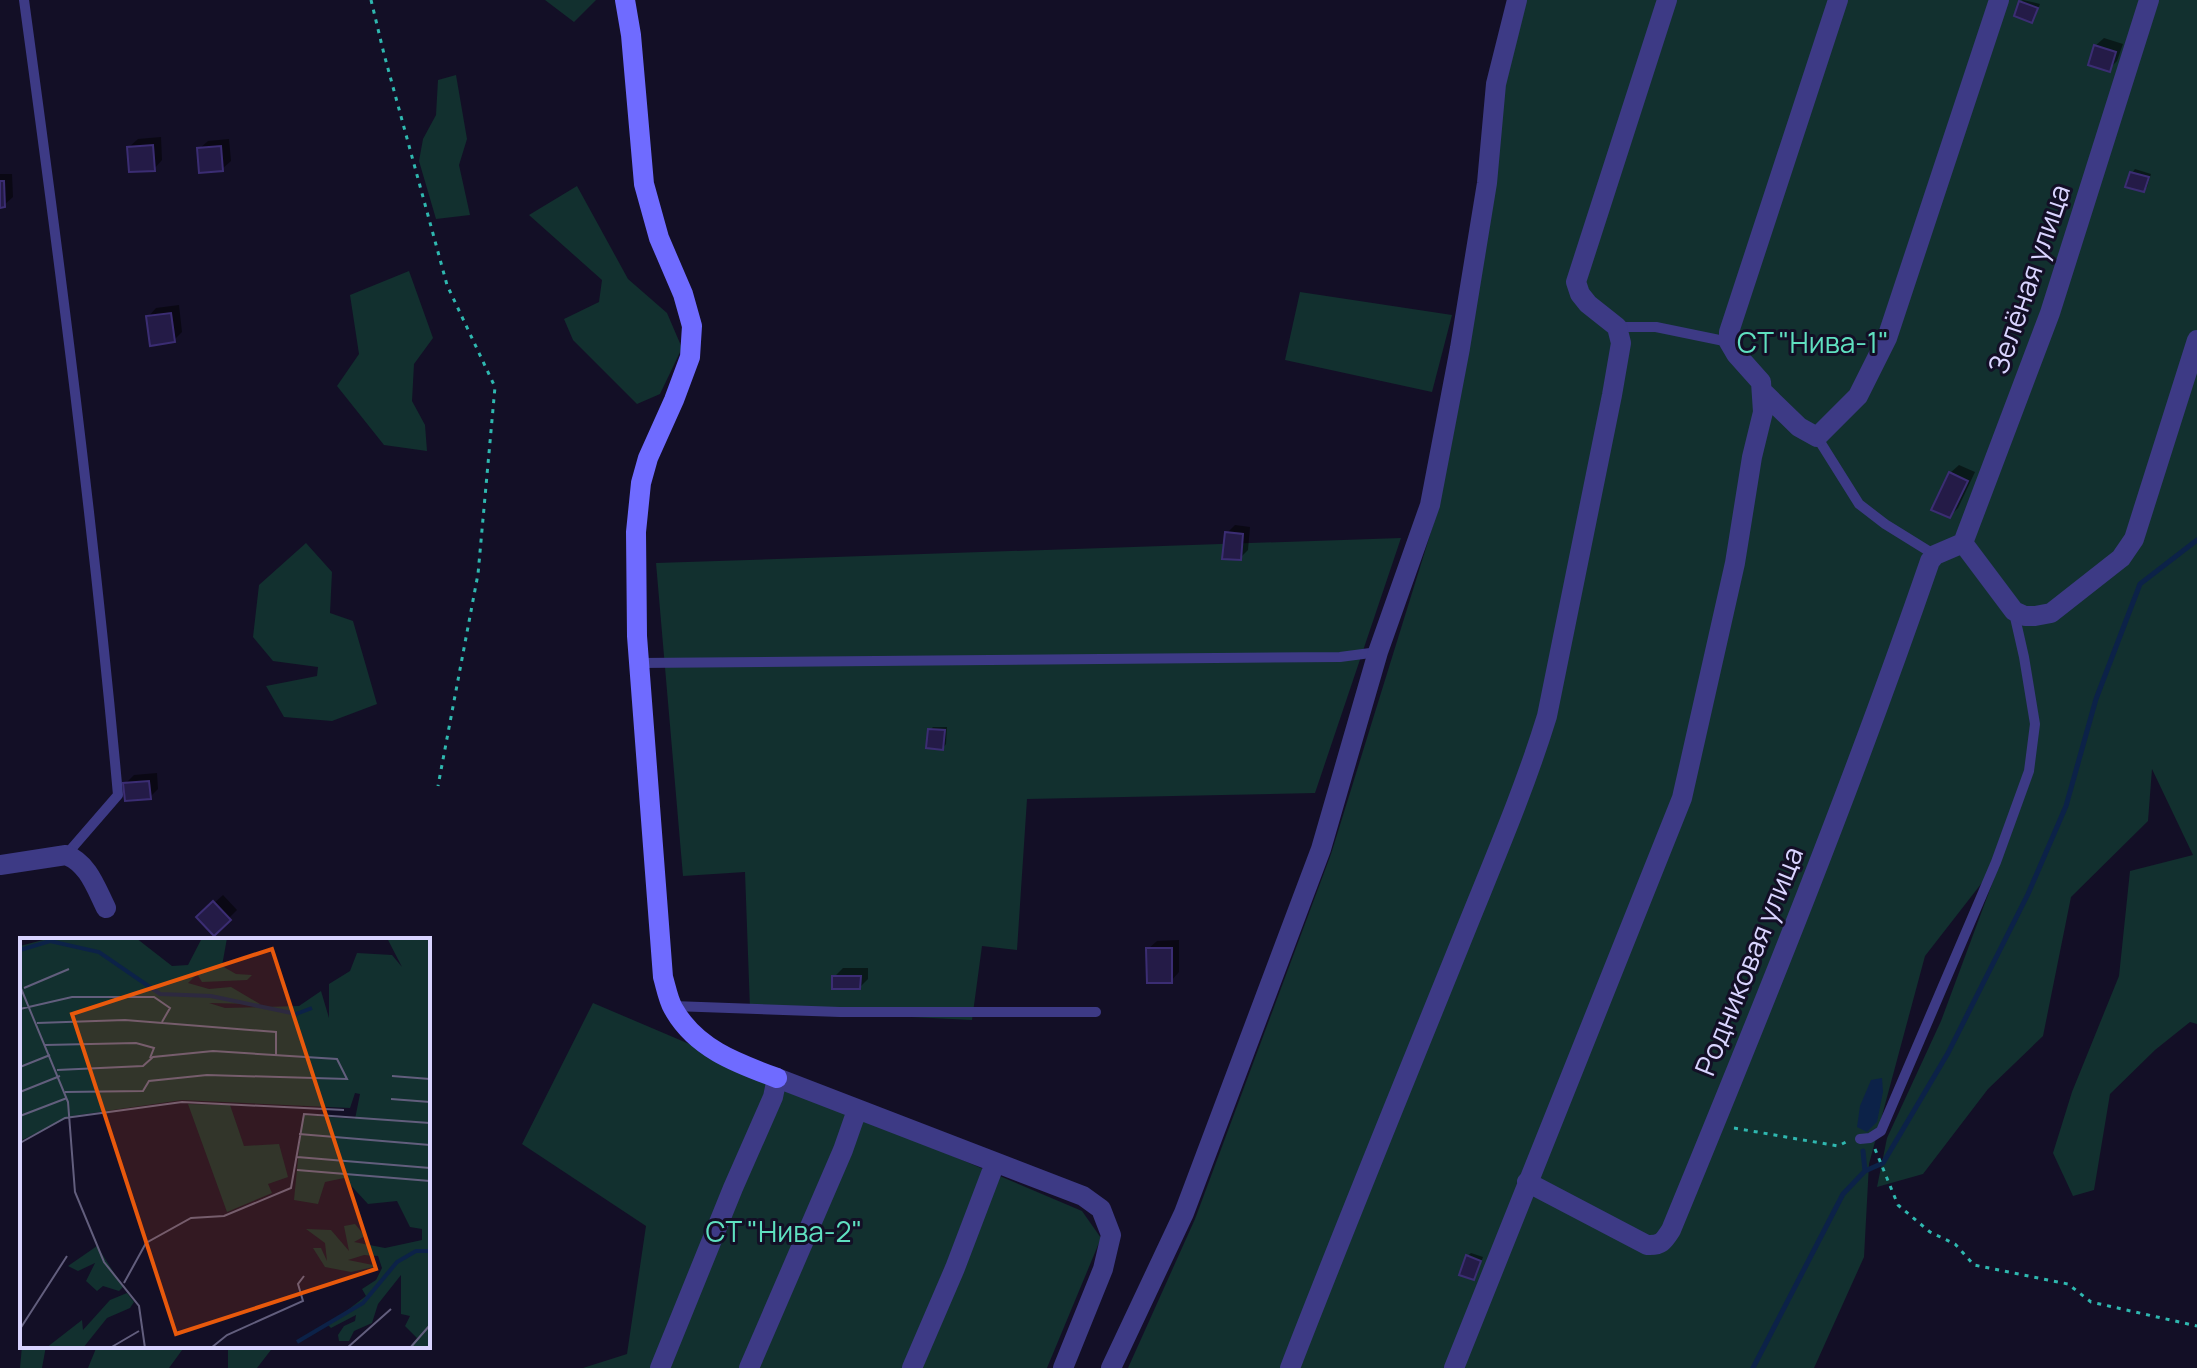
<svg xmlns="http://www.w3.org/2000/svg" width="2197" height="1368" viewBox="0 0 2197 1368" font-family="Manrope,sans-serif">
  <style>
    .green { fill: #12302f }
    .water { fill: #0c2248 }
    .shadow { fill: #0007 }
    .lines { fill: none; stroke-linecap: round; stroke-linejoin: round }
    .stream { stroke: #0c2248; stroke-width: 5 }
    .building { fill: #241b47; stroke: #3b2d73; stroke-width: 2 }
    .path { stroke: #2fb8b0; stroke-width: 3; stroke-dasharray: 4 6; stroke-linecap: butt }
    .lane { stroke: #3d3a85; stroke-width: 10 }
    .street { stroke: #3d3a85; stroke-width: 20 }
    .secondary { stroke: #6f6bff; stroke-width: 20 }
    .labels { text-anchor: middle; stroke-width: 6; stroke-linejoin: round; paint-order: stroke }
    .street-label { font-size: 28px; fill: #d9d4ff; stroke: #130f26 }
    .park-label { font-size: 28px; fill: #5fe0c0; stroke: #130f26 }
    .inset-river { fill: none; stroke: #0c2248; stroke-width: 4 }
    .inset-road { fill: none; stroke: #625e7d; stroke-width: 2 }
    .view { fill: #e8590c; fill-opacity: 0.15; stroke: #e8590c; stroke-width: 4 }
    .inset-edge { fill: none; stroke: #d9d4ff; stroke-width: 4 }
  </style>
  <rect width="100%" height="100%" fill="#130f26"/>
  <path class="green" d="M545,0H596L574,22Z
    M1522,0H2197V1024L2190,1022L2155,1050L2110,1094L2094,1190L2073,1196L2053,1153L2072,1092L2119,976L2130,871L2193,855L2152,769L2148,821L2071,897L2043,1036L1988,1089L1923,1174L1877,1187L1887,1138L1941,1021L2002,857L1925,956L1869,1164L1864,1257L1814,1368H1128L1195,1219L1331,854L1439,506L1503,91Z
    M456,75L467,139L459,165L470,215L436,219L419,161L423,139L436,115L438,80Z
    M577,186L628,279L667,313L682,348L660,394L637,404L573,340L564,319L599,302L602,280L529,215Z
    M409,271L433,338L414,364L412,401L425,425L427,451L384,445L337,386L359,354L350,295Z
    M1300,292L1452,315L1432,392L1285,360Z
    M1401,538L1315,793L1027,799L1017,950L982,946L972,1020L750,1009L745,872L683,876L656,563Z
    M306,543L332,572L330,613L353,621L377,704L332,721L284,717L266,686L317,676L318,667L273,661L253,637L259,585Z
    M593,1003L1082,1211L1101,1238L1047,1368H583L627,1354L646,1226L522,1144Z
    M22,1346H46L42,1368H20Z
    M97,1346H185L169,1368H88Z
    M228,1346H274L257,1368H228Z"/>
  <path class="water" d="M1882,1078L1883,1092L1877,1122L1867,1132L1857,1127L1860,1106L1871,1080Z"/>
  <path class="shadow" d="M2023,0L2040,4L2035,17L2032,20L2020,2Z
    M2104,38L2123,44L2117,61L2109,69L2095,46Z
    M161,137L162,160L154,169L129,147L138,139Z
    M229,139L231,161L222,169L199,149L208,141Z
    M2135,169L2151,174L2147,187L2144,190L2132,173Z
    M0,174H12L13,197L4,205L0,206Z
    M179,305L182,332L174,340L148,317L156,308Z
    M1959,465L1975,472L1958,508L1950,516V473Z
    M1235,525L1250,527L1248,550L1240,558L1227,533Z
    M933,727H947L946,744L943,748L930,730Z
    M157,773L158,789L150,797L125,784L134,775Z
    M223,895L237,910L214,933L199,917Z
    M1179,940V972L1171,981L1148,949L1157,941Z
    M843,968H868V979L860,987L834,977Z
    M1471,1253L1483,1257L1477,1274L1474,1278L1467,1256Z"/>
  <g class="lines">
    <path class="stream" d="M1863,1151L1865,1171
      M1753,1368L1843,1194L1865,1171L1883,1163L1948,1053L2028,894L2066,806L2096,699L2140,584L2197,540"/>
  </g>
  <path class="building" d="M2019,1L2038,8L2032,23L2014,16Z
    M2094,45L2116,52L2110,72L2088,65Z
    M153,145L155,171L129,172L127,147Z
    M221,146L223,171L199,173L197,148Z
    M2130,172L2149,177L2144,192L2125,187Z
    M0,181H4L5,207L0,208Z
    M171,313L175,342L150,346L146,316Z
    M1949,472L1968,481L1950,518L1931,510Z
    M1225,532L1243,534L1241,560L1222,559Z
    M928,729L945,730L943,750L926,748Z
    M149,781L151,799L125,801L123,783Z
    M213,901L231,920L214,936L196,917Z
    M1146,948H1172V983H1147Z
    M832,976H861L860,989H832Z
    M1466,1255L1481,1261L1474,1280L1459,1275Z"/>
  <g class="lines">
    <path class="path" d="M371,0L384,54L447,285L495,387L478,574L438,786
      M1734,1128L1838,1146L1848,1141
      M1875,1149L1898,1205L1930,1232L1955,1244L1974,1265L2068,1284L2091,1302L2197,1326"/>
    <path class="lane" d="M24,0C60,264 94,529 118,795L66,855
      M1617,327H1656L1729,342
      M1817,437L1859,504L1885,524L1935,555
      M638,663L1340,657L1378,652
      M673,1006L840,1012H1096
      M1860,1139L1870,1138L1881,1131L1996,862L2029,771L2035,724L2024,657L2014,613"/>
    <path class="street" d="M1763,392L1799,427L1817,437L1858,396L1887,338L1999,0
      M1963,543L2014,611L2025,616H2035L2051,613L2121,558L2134,539L2197,340
      M0,865L66,855C88,863 96,888 106,908
      M1527,1182L1647,1245C1661,1246 1664,1241 1671,1230C1762,1009 1852,787 1930,561L1935,555L1963,543L2050,313L2149,0
      M660,1368L733,1188L773,1097L777,1078L1083,1196L1101,1209L1111,1235L1103,1269L1063,1368
      M749,1368L843,1150L857,1110
      M912,1368L955,1268L995,1163
      M1111,1368L1184,1213L1321,849L1378,652L1430,505L1460,348L1487,183L1496,84L1517,0
      M1290,1368C1345,1226 1403,1085 1460,944C1490,869 1523,794 1547,716L1612,395L1621,343L1617,327L1588,304L1580,294L1576,282L1667,0
      M1454,1368L1682,798L1735,563L1752,457L1763,412L1761,382L1736,354L1729,342V332L1838,0"/>
    <path class="secondary" d="M625,0L631,35L644,184L659,238L683,294L692,326L690,357L674,400L648,458L641,483L636,532L637,636L663,977C666,987 668,999 673,1008C695,1048 736,1063 777,1078"/>
  </g>
  <g class="labels">
    <g class="street-label">
      <text transform="translate(2029 279) rotate(-71)" y="10">Зелёная улица</text>
      <text transform="translate(1749 961) rotate(-68)" y="10">Родниковая улица</text>
    </g>
    <g class="park-label">
      <text x="1813" y="353">СТ "Нива-1"</text>
      <text x="784" y="1242">СТ "Нива-2"</text>
    </g>
  </g>
  <g transform="translate(20 938)">
    <rect width="410" height="410" fill="#130f26"/>
    <path d="M116,0L152,28L168,27L182,0H207L202,28L216,36L232,37L227,42L182,44L177,36L168,45L189,51L211,49L240,66L189,65L205,70L279,68L301,53L309,80V46L330,33L337,15L372,17L382,29L367,0H410V410H389L397,400L385,388L390,378L381,376V337L358,366L352,385L334,393L329,403H319L318,397L324,388L335,383L336,377L311,390L308,387L346,358L342,351L356,342L362,330L358,318L344,317L328,322L358,328L331,334L305,329L293,310H301L307,323L305,305L286,291L311,292L329,313L324,288L335,286L345,298L334,304L365,310L402,302V291L390,289L377,263L348,266L324,240L305,244L298,266L274,262L282,181L285,177L335,181L340,156L335,155L330,170L162,162L52,178L0,203V8L23,2L0,0ZM168,166L210,167L224,208L259,206L268,239L248,246L252,255L207,274ZM77,308L103,349L99,353L83,348L77,353L66,343L75,325L58,333L48,328ZM107,355L114,364L110,370L87,380L63,410H26L62,382L63,392L90,362Z" fill="#12302f"/>
    <path class="inset-river" d="M0,12L30,3L79,14L140,56L191,58L276,76L292,70M277,404L343,365L377,324L396,313H410"/>
    <path class="inset-road" d="M0,48L48,164L55,254L84,324L119,368L125,410M4,50L49,31M0,71L52,59H134L150,70L142,84M17,85L105,82L256,94V117M25,107L116,105L134,110L130,120M0,129L30,117M37,132L123,128L133,119L193,113L317,121L327,141L187,137L129,143L123,153L45,154M372,138L410,141M0,154L40,138M371,161L410,164M0,178L47,160M279,196L410,207M0,205L45,180L162,164L324,172M277,219L410,230M277,232L410,243M104,345L126,305L171,280L204,278L271,250L284,176L410,185M0,391L47,318M90,410L119,393M191,410L207,397L283,363L278,346L284,338M327,410L371,371M390,410L410,387"/>
    <path class="view" d="M252,11L356,331L156,396L52,76Z"/>
    <rect width="410" height="410" class="inset-edge"/>
  </g>
</svg>
